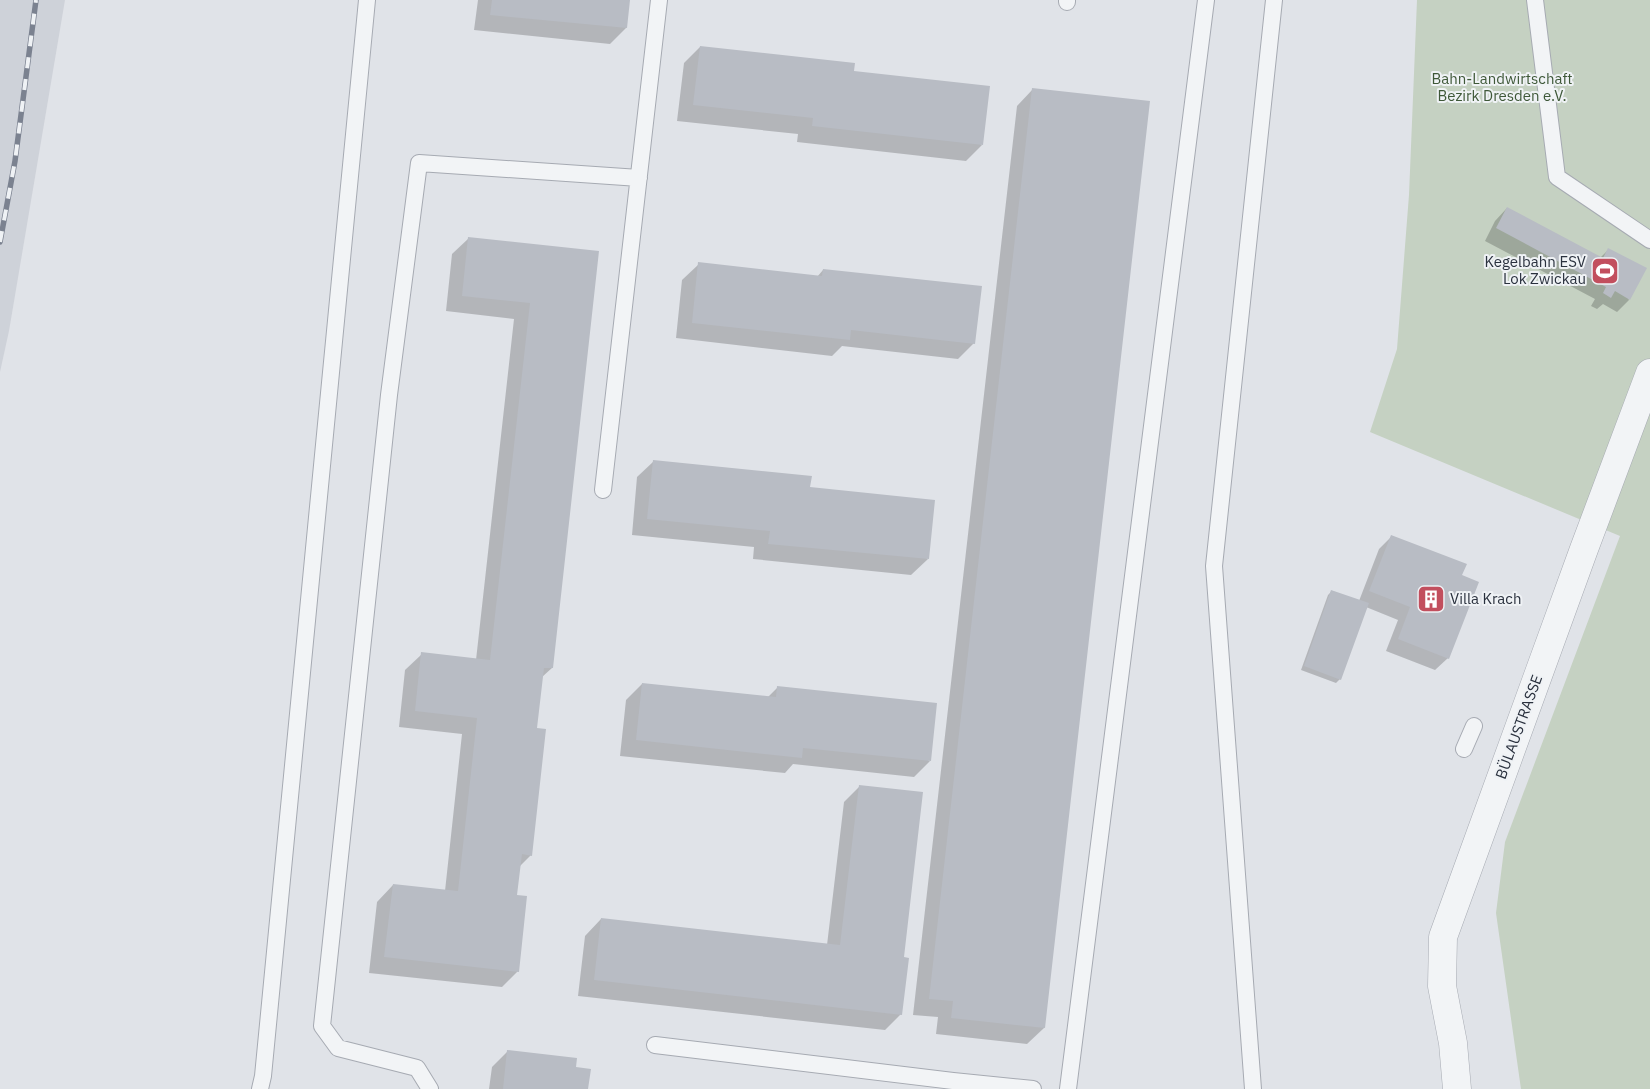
<svg xmlns="http://www.w3.org/2000/svg" width="1650" height="1089" viewBox="0 0 1650 1089" font-family="'IBM Plex Sans',sans-serif">
  <style>
    .built { fill: #ced2d9 }
    .green { fill: #c5d1c2 }
    .shadow { fill: #0003 }
    .building { fill: #b8bcc4 }
    .lines { fill: none; stroke-linecap: round; stroke-linejoin: round }
    .service-casing { stroke: #a6aab2; stroke-width: 18 }
    .minor-casing { stroke: #a6aab2; stroke-width: 29 }
    .service { stroke: #f2f4f6; stroke-width: 16 }
    .minor { stroke: #f2f4f6; stroke-width: 28 }
    .rail-casing { stroke: #7b8290; stroke-width: 5.5 }
    .rail { stroke: #eff2f5; stroke-width: 4; stroke-dasharray: 11; stroke-linecap: butt }
    .labels { text-anchor: middle; stroke-width: 4; stroke-linejoin: round; paint-order: stroke }
    .park-label { font-size: 15px; fill: #3e5838; stroke: #eff2f5 }
    .poi-label { font-size: 15px; fill: #2a313e; stroke: #eff2f5; text-anchor: end }
    .street-label { font-size: 15px; fill: #2a313e; stroke: #eff2f5 }
  </style>
  <rect width="100%" height="100%" fill="#e0e3e8"/>
  <path class="built" d="M0,0H65L9,331L0,372Z"/>
  <path class="green" d="M1417,0H1650V1089H1521L1496,913L1505,842L1620,536L1370,432L1397,349L1409,195Z"/>
  <path class="shadow" d="M478,0H629L626,28L610,44L474,30Z
    M700,47L853,72L982,145L966,161L797,142L798,134L677,121L684,63Z
    M1033,89L1149,102L1044,1028L1027,1044L936,1034L938,1017L913,1015L1017,106Z
    M1507,208L1600,258L1609,249L1629,300L1617,312L1603,304L1597,309L1591,306L1595,299L1485,241L1495,221Z
    M469,238L598,252L552,668L542,677L536,729L531,855L519,867L516,896L518,971L502,987L369,973L377,902L393,885L445,891L462,734L399,727L405,670L422,654L476,660L514,319L446,311L452,254Z
    M699,264L817,277L823,270L974,343L958,359L842,346L832,356L676,338L682,280Z
    M654,461L808,488L928,559L911,575L753,559L754,547L632,535L637,477Z
    M1392,536L1461,576L1448,658L1435,670L1386,651L1398,620L1366,607L1340,679L1336,683L1301,670L1328,595L1332,591L1359,601L1379,549Z
    M642,684L768,697L778,687L930,761L914,777L793,764L785,773L620,756L626,700Z
    M860,786L903,958L901,1014L885,1030L578,996L585,936L601,919L827,945L844,802Z
    M508,1051L574,1068L587,1089H489L492,1067Z"/>
  <path class="building" d="M492,0H630L627,28L490,15Z
    M700,46L855,63L854,71L990,86L983,145L812,126L813,118L693,105Z
    M1032,88L1150,101L1045,1028L951,1018L953,1001L929,999Z
    M1507,207L1603,258L1608,248L1647,268L1630,300L1615,291L1611,298L1603,293L1606,287L1496,228Z
    M468,237L599,251L553,668H544L537,728L546,729L532,856L522,854L517,895L527,896L519,972L384,957L393,884L458,891L477,718L415,711L421,652L490,660L530,303L462,296Z
    M698,262L822,276L823,269L982,286L975,344L851,330L850,340L692,323Z
    M653,460L812,476L810,487L935,500L929,559L768,544L770,531L647,519Z
    M1391,535L1467,564L1462,575L1479,582L1449,659L1398,639L1410,607L1369,591Z
    M1331,590L1369,603L1341,680L1304,666Z
    M642,683L776,697L777,686L937,703L931,761L803,748L802,758L636,740Z
    M859,785L923,792L904,957L909,958L902,1015L594,980L601,918L840,945Z
    M507,1050L577,1058L576,1067L591,1069L588,1089H503Z"/>
  <g class="lines">
    <g class="service-casing">
      <path id="service" d="M1535,0L1557,177L1650,240
        M1067,2V0
        M603,490L659,0
        M1464,749L1474,726
        M655,1045L953,1081L1033,1089
        M260,1089L263,1076L367,0
        M430,1089L417,1068L338,1048L322,1026L389,395L419,163L639,178
        M1068,1089L1206,0
        M1253,1089L1214,566L1274,0"/>
    </g>
    <g class="minor-casing">
      <path id="minor" d="M1457,1089L1453,1043L1442,986L1443,937L1584,549L1650,373"/>
    </g>
    <use href="#service" class="service"/>
    <use href="#minor" class="minor"/>
    <g class="rail-casing">
      <path id="rail" d="M0,242L15,161L36,0"/>
    </g>
    <use href="#rail" class="rail"/>
  </g>
  <defs>
    <g id="stadium-square" transform="scale(1.4375)"><rect x="-9" y="-9" width="18" height="18" rx="4" fill="#c24f5e" stroke="#eff2f5"/><path d="M0-5a6.5 5 0 1 0 0 10a6.5 5 0 1 0 0-10ZM-3.5-1.8h7v3.6h-7Z" fill="#fff"/></g>
    <g id="building-square" transform="scale(1.4375)"><rect x="-9" y="-9" width="18" height="18" rx="4" fill="#c24f5e" stroke="#eff2f5"/><path d="M-4-6H4V6H1V3H-1V6H-4ZM-2.5-4.3h1.7v1.8h-1.7ZM.8-4.3h1.7v1.8H.8ZM-2.5-1h1.7V.8h-1.7ZM.8-1h1.7V.8H.8Z" fill="#fff"/></g>
  </defs>
  <g fill-rule="evenodd">
    <use href="#stadium-square" x="1605" y="271"/>
    <use href="#building-square" x="1431" y="599"/>
  </g>
  <g class="labels">
    <g class="park-label">
      <text x="1502" y="84">Bahn-Landwirtschaft<tspan x="1502" dy="17">Bezirk Dresden e.V.</tspan></text>
    </g>
    <g class="poi-label">
      <text x="1586" y="267">Kegelbahn ESV<tspan x="1586" dy="17">Lok Zwickau</tspan></text>
      <text x="1450" y="604" text-anchor="start">Villa Krach</text>
    </g>
    <g class="street-label">
      <text transform="translate(1519 727) rotate(-70)" y="5">BÜLAUSTRASSE</text>
    </g>
  </g>
</svg>
